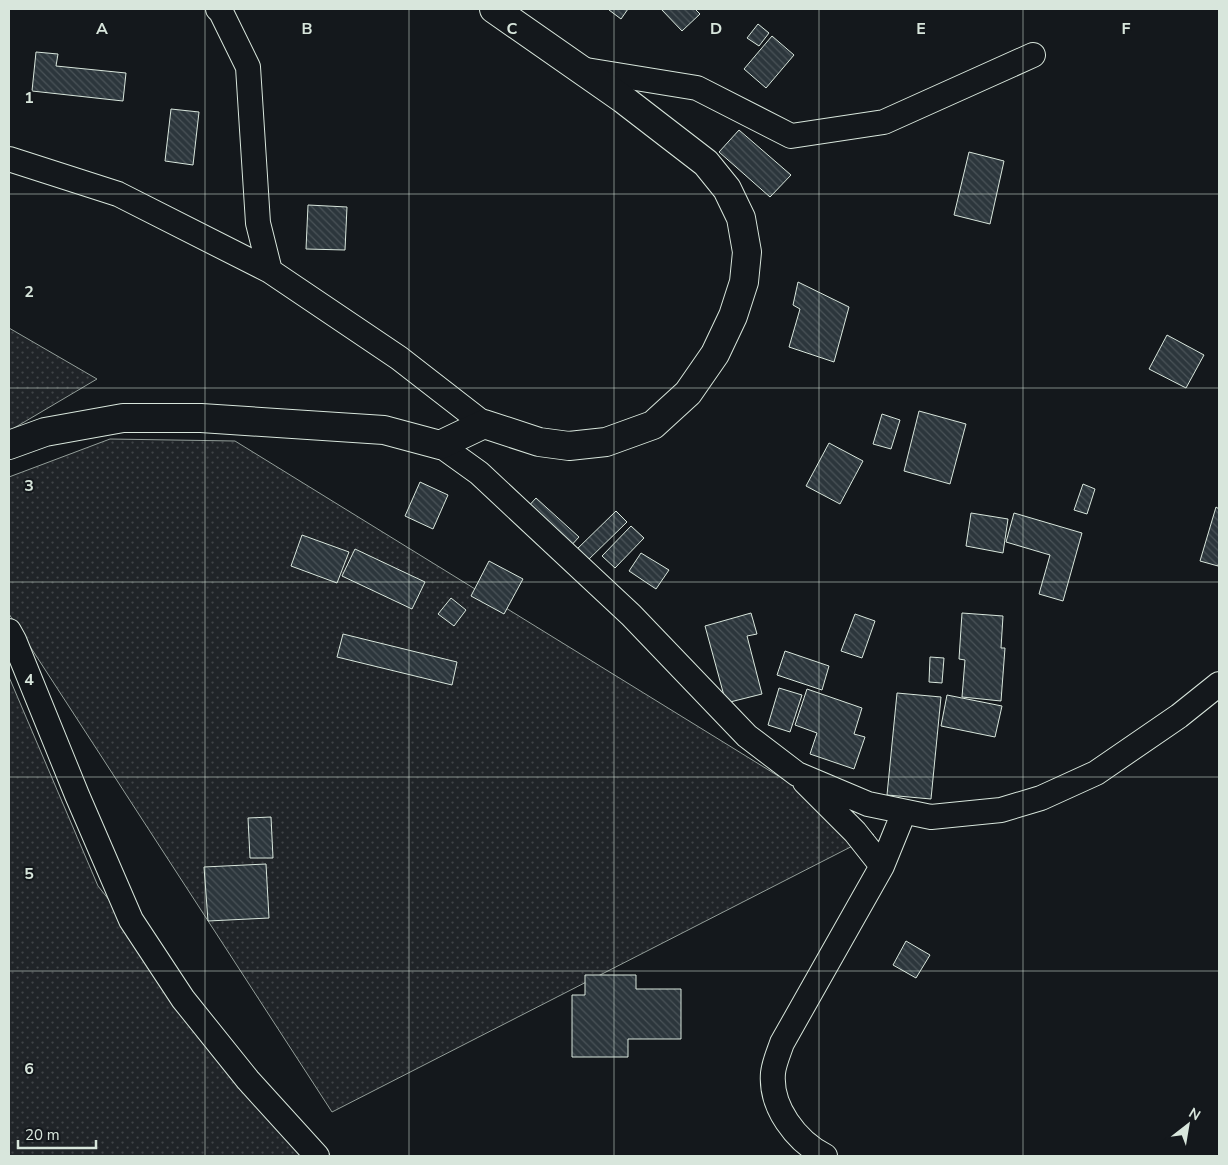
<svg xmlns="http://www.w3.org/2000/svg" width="1228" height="1165" viewBox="0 0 1228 1165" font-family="'Nunito Sans',sans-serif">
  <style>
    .grass { fill: url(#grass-dots); stroke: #939e99 }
    .building { fill: url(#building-back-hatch); stroke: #d8e6dc }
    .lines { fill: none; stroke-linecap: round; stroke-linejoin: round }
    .street-casing { stroke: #d8e6dc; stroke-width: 26 }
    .secondary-casing { stroke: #d8e6dc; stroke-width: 30 }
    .street { stroke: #14181c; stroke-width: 24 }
    .secondary { stroke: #14181c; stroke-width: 28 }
    .grid { fill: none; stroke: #d8e6dc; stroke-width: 1; stroke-opacity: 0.55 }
    .grid-label { font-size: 16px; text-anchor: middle; font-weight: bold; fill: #d8e6dc; stroke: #14181c; stroke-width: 4; stroke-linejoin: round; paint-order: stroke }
  </style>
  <defs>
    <pattern id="grass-dots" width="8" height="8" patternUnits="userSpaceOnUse" patternTransform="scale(1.25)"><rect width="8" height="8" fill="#202428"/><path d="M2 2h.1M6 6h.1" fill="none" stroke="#404447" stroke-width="1.8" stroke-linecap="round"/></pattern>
    <pattern id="building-back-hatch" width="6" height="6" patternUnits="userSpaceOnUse" patternTransform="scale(1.25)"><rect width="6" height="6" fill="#2c363c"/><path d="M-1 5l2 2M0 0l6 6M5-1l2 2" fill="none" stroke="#4a5358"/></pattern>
  </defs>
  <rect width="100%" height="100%" fill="#14181c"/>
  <path class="grass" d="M9,328L97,379L9,431Z
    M110,439L235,441L874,835L332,1112L9,614V477Z
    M9,677L98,886L313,1156H9Z"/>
  <path class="building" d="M610,9H628L621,19L609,10Z
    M661,9H695L700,14L682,31Z
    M758,24L769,33L759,46L747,38Z
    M772,36L794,55L766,88L744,69Z
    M36,52L58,54L56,66L126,73L123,101L32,91Z
    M171,109L199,112L193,165L165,161Z
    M739,130L791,175L770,197L719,152Z
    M969,152L1004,161L990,224L954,215Z
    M308,205L347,207L345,250L306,249Z
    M798,282L849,307L834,362L789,347L800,309L793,305Z
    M1167,335L1204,355L1186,388L1149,369Z
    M919,411L966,424L950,484L904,471Z
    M882,414L900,420L891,449L873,444Z
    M829,443L863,461L840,504L806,486Z
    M420,482L448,495L433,529L405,516Z
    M1083,484L1095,489L1087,514L1074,510Z
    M536,498L579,537L568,549L525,510Z
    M1216,507L1219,509V561L1218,566L1200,561Z
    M616,511L627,522L586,562L575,551Z
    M971,513L1008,519L1003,553L966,546Z
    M1014,513L1082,533L1063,601L1039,594L1050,555L1006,542Z
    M631,526L644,538L615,568L602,556Z
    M302,535L349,552L337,583L291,566Z
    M355,549L425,582L412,609L342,576Z
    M641,553L669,570L656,589L629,571Z
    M489,561L523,579L504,614L471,596Z
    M451,598L466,610L454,626L438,614Z
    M751,613L757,634L747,636L762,694L726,703L705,626Z
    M962,613L1003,616L1001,648H1005L1001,701L962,697L965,660L959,659Z
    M855,614L875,621L862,658L841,651Z
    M343,634L457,662L452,685L337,657Z
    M785,651L829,666L822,690L777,675Z
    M930,657L944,658L942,683L929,682Z
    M779,688L802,695L790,732L768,725Z
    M807,689L862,708L854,734L865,737L854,769L810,754L817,733L795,725Z
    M897,693L941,697L931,799L887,795Z
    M947,695L1002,706L995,737L941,726Z
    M271,817L273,858H250L248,818Z
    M266,864L269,918L208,921L204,867Z
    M906,941L930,955L916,978L893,965Z
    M585,975H636V989H681V1039H628V1057H572V995H585Z"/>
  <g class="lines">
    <g class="street-casing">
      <path id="street" d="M218,9L221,12L248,67L258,223L270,271
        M580,69L697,88L791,136L884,122L1033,55
        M9,159L118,194L270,271L399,358L484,424
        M440,445L479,473L631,615L747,736L797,774L868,804L931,817L1001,810L1041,798L1096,773L1179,716L1219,684
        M9,631L14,640L77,795L131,920L183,999L248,1080L317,1156
        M805,782L855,832L882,866
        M825,1156C796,1141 770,1107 773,1073C774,1063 779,1052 782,1043L882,866L904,812"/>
    </g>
    <g class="secondary-casing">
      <path id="secondary" d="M9,445L45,432L123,418H201L384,430L440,445L484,424L539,442L569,446L606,442L653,425L688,393L715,354L733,316L744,282L747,252L741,218L727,189L706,163L623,99L494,9"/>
    </g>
    <use href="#street" class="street"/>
    <use href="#secondary" class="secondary"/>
  </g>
  <path class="grid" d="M205,9V1156M409,9V1156M614,9V1156M819,9V1156M1023,9V1156M9,194H1219M9,388H1219M9,582H1219M9,777H1219M9,971H1219"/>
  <g class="grid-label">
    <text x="102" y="34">A</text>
    <text x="307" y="34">B</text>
    <text x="512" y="34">C</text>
    <text x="716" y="34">D</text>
    <text x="921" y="34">E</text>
    <text x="1126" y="34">F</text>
    <text x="29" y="103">1</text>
    <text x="29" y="297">2</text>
    <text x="29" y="491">3</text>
    <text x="29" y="685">4</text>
    <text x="29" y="879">5</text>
    <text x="29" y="1074">6</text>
  </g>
  <rect width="1228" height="1165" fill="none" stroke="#d8e6dc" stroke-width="20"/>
  <g transform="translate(1188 1125) rotate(31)" stroke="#14181c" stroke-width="4" paint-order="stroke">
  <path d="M0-4L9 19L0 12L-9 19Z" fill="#d8e6dc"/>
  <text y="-8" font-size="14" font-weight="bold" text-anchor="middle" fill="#d8e6dc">N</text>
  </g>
  <path d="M18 1140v8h78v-8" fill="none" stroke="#d8e6dc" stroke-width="2.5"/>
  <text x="25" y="1140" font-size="15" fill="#d8e6dc" stroke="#14181c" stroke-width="4" paint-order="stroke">20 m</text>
</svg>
